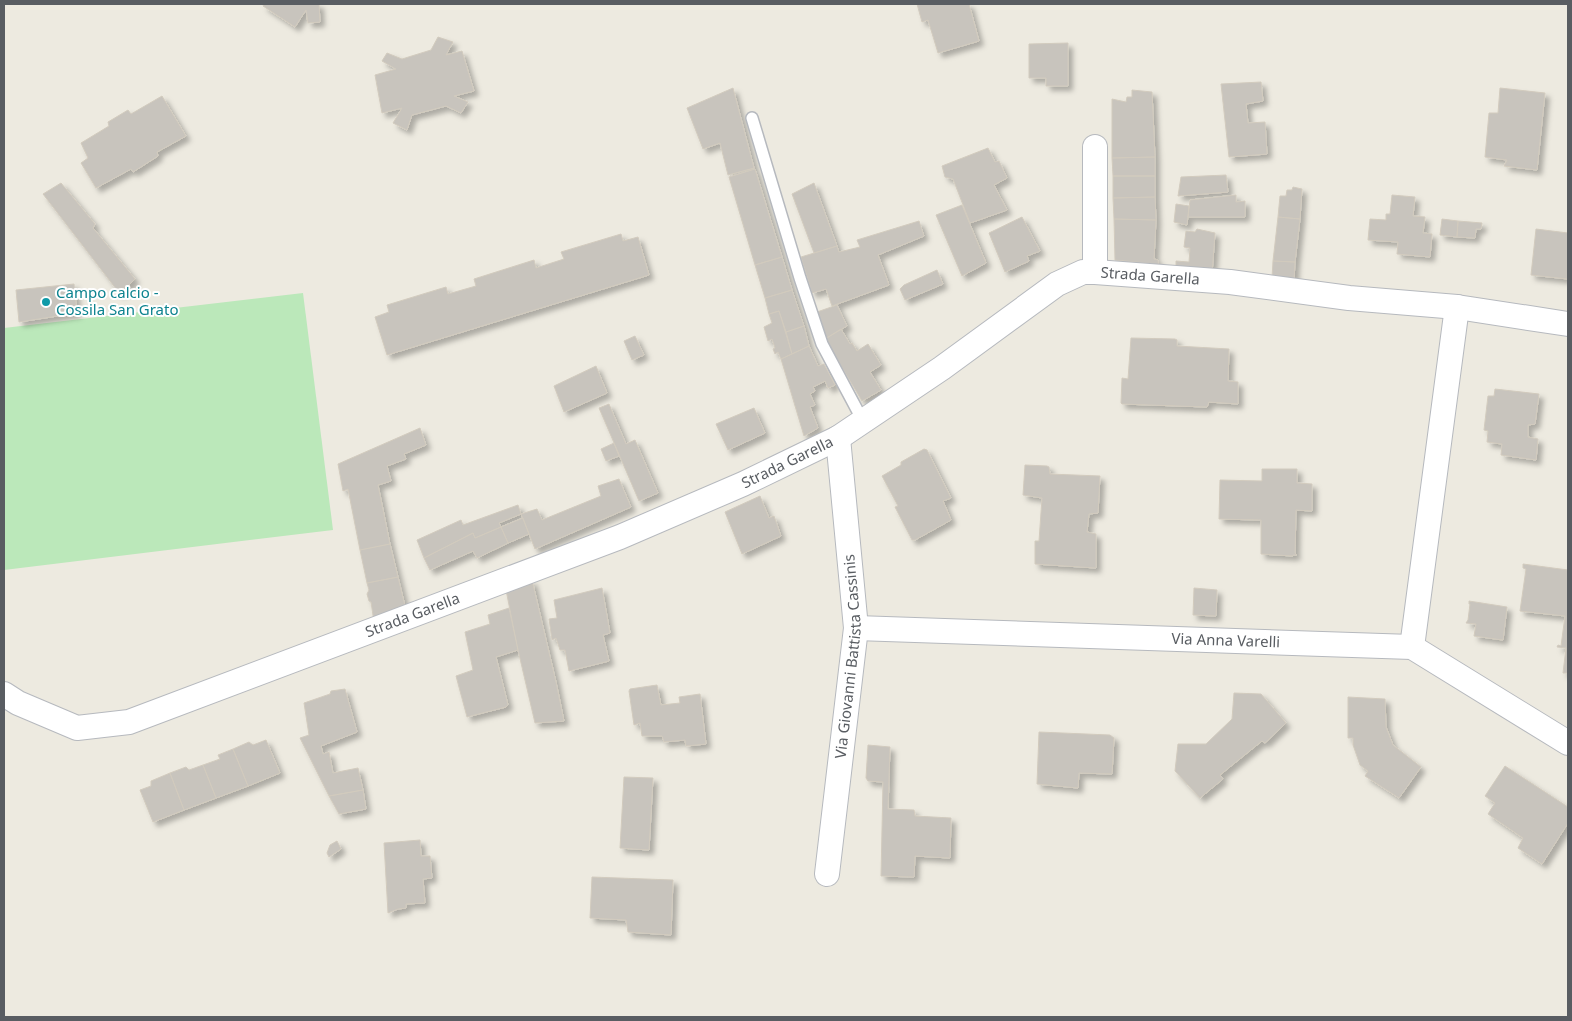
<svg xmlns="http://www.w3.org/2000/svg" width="1572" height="1021" viewBox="0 0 1572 1021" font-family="'Noto Sans',sans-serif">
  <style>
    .green { fill: #bbe8ba }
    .building { fill: #c8c4bd; stroke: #d2cbbe; filter: url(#shadow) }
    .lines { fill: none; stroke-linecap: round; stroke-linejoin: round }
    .service-casing { stroke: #b6b9be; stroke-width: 14 }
    .minor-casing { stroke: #b6b9be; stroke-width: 26 }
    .service { stroke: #fff; stroke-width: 11 }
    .minor { stroke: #fff; stroke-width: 24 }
    .culture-dot { fill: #0f9aa8; stroke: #fff; stroke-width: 2 }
    .labels { text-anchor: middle; stroke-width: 4; stroke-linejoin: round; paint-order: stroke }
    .street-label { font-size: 15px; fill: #595d62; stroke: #fff }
    .culture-label { font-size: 15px; fill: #0d838f; stroke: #fff; text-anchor: start }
  </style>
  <defs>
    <filter id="shadow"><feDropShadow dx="4.5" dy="4.5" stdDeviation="2.5" flood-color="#0004"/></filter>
  </defs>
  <rect width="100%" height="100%" fill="#edeae0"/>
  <path class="green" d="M303,293L333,530L4,570V328Z"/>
  <path class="building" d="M264,4H319L320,22L308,23L306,10L295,27L263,6Z
    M917,4H969L979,41L938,53L928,20L922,22Z
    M438,37L453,42L446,55L462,51L474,91L454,96L468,102L461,113L446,106L412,115L407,130L393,123L402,108L382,113L375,75L396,69L382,61L387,53L402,59L431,50Z
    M1068,43V86H1046V78H1029V44Z
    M1261,82L1263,101L1246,104L1248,123L1265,122L1267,154L1229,157L1221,84Z
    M733,88L754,168L728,175L720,143L703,149L687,108Z
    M1500,88L1545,93L1537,170L1504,166L1507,160L1485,157L1489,113H1498Z
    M1132,90L1152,92L1155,157L1112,158V99L1126,102L1127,97H1132Z
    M162,96L186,136L157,152L158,156L133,172L131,169L96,188L81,163L88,158L81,143L109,126L108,122L128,110L131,114Z
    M988,148L995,162L999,161L1007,178L994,185L1007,210L970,223L953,179L945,177L942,166Z
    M1155,157V176H1113L1112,158Z
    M755,169L782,257L755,265L729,177Z
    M1226,175L1228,192L1178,196L1181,177Z
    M1113,176H1155V197L1113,198Z
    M61,183L95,224L93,228L135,279L120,294L43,194Z
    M814,183L837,246L814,253L792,194Z
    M1293,187L1302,189L1300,219L1278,217L1280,196H1286L1287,190H1292Z
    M1236,195V202L1245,201V217H1188L1190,200Z
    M1392,195L1415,197L1413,216L1425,217L1423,233L1432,234L1430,257L1397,254L1398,242L1368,240L1370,219L1386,220V214H1390Z
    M1155,197L1156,220L1114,219L1113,198Z
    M1176,204L1189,206L1187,225L1174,222Z
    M962,205L986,263L962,276L936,215Z
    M1022,217L1040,251L1027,256L1029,261L1005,272L989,233Z
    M1278,217L1300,219L1295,262L1273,261Z
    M1114,219L1156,220L1154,259L1158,260L1159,270H1155V264L1115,260Z
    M1442,219L1458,221L1457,237L1440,235Z
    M919,221L924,236L878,255L889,285L832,306L826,289L812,293L801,257L837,246L839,252L860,247L857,240Z
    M1458,221L1482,223L1481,229H1476L1475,238L1457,237Z
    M1197,229L1215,233L1212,274L1176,271V261L1189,262L1190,248L1184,247L1186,231L1195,232Z
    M1536,229L1568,233V279L1531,275Z
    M621,234L623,241L638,237L649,275L387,355L375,317L389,312L387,305L446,287L448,294L476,286L474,279L534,260L536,268L564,259L561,252Z
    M782,257L792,290L765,298L755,265Z
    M1273,261L1295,262L1294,280L1272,278Z
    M937,270L943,284L905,300L900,289L904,285Z
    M74,284L77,313L19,322L16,290Z
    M792,290L804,326L786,332L779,311L769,314L765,298Z
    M837,305L847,326L825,339L817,312Z
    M779,311L792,354L781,359L778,352L775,354L773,349L775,348L772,339L768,341L764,327L772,323L769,314Z
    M804,326L809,346L792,354L786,332Z
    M841,329L850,344L852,343L857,351L868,344L881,365L870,372L881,390L862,401L825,339Z
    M635,336L644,355L632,360L624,341Z
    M1131,338L1175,339L1177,340V346L1229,349L1228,381L1238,382V404L1209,402L1207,407L1122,404L1121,403L1122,378L1128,379Z
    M809,346L818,366L824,364L835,385L828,388L825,381L813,387L815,391L810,394L815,405L810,407L818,428L804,436L781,359Z
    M596,366L607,393L564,412L554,386Z
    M1495,389L1539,394L1535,424L1528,425V437L1538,439L1536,460L1501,455L1502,444L1487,442L1488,431L1484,430L1488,396H1494Z
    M609,404L626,444L635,440L658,493L639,501L599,408Z
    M754,408L765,433L728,450L716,424Z
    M420,428L426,445L404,454L406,459L387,466L391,481L378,485L390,544L360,550L348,489L343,491L338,464Z
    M614,443L619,456L606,461L601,449Z
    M924,449L927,450L951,498L943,501L951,520L915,540H912L895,507L898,506L882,476L901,465V462Z
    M1025,465L1047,466L1049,467L1050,474L1100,476L1098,513L1089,514L1087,532L1096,534V568L1035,564V541H1039L1042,498L1023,495Z
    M1262,469H1297V483L1312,484V511L1296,510L1295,553L1297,555H1293V556L1261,554V520L1219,519L1220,480L1262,481Z
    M619,479L631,507L535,549L521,514L537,509L542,520L601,496L598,486Z
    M760,496L769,518L774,516L781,536L742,554L725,512Z
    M518,505L521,514L499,523L501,527L475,538L473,533L424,558L417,540L461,520L463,525Z
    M523,518L529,534L508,543L501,527Z
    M501,527L508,543L477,558L473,551L430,570L424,558L473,533L475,538Z
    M390,544L398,577L367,583L360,550Z
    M1523,564L1568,570V673H1563L1566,648L1557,647L1558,645L1561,646L1565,616L1520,611L1526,569L1523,568Z
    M398,577L406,610L374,622L371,602L369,601L367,594L369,590L367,583Z
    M532,580L556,682L564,721L535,723L518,650L506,590Z
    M602,588L610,633L603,635L609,661L569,671L565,650H560L556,638L552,640L549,619L557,618L554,600Z
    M1194,588L1217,590L1216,616L1193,615Z
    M1469,601L1507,607L1503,640L1474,636L1476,624L1466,623L1468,620L1470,604H1469Z
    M509,608L518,650L496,657L508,705L506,707L467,717L456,676L473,670L465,632L490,624L488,615Z
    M657,685L661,705L680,703L679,697L700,694L706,744L686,746L685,740L664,742L662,736H642L640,723L634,725L629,691L630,689Z
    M345,689L357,732L321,746L323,754L329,752L333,773L358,768L363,790L329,796L300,738L309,735L304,703L330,694L331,691Z
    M1234,693L1261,694L1286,723L1265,743L1262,741L1220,775L1223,779L1200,798L1175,771L1178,744H1206L1232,719Z
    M1348,697L1385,699L1386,727L1393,745L1421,767L1399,798L1365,776L1368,771L1360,765L1353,745V738H1348Z
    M1039,732L1110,735L1114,738L1112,774L1079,773L1078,788L1037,784Z
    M266,740L280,773L248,786L233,749L249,742L253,745Z
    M868,745L890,747L888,809L914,810L915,816L951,818L950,858L915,856L914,877L881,876L883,782L868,781L866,778Z
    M233,749L248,786L216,798L203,765L220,759L218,755Z
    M203,765L216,798L184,810L170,773L186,767L189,770Z
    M1505,766L1568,807V823L1542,864L1518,848L1523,838L1488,814L1495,803L1485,796Z
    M170,773L184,810L153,822L140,790L151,786V781Z
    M624,777L653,778L649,850L620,848Z
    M363,790L366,809L339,814L329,796Z
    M420,840L421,856H430L432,878L423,879L425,903L406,904V908L398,909L388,913L384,843Z
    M337,841L341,849L329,857L327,853L330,845Z
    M592,877L673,880L671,935L628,932L626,920L590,918Z"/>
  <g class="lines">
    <g class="service-casing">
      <path id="service" d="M752,118L800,278L822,344L863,421"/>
    </g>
    <g class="minor-casing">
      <g id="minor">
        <path d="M1095,272V147"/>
        <path id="s1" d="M856,628L1412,647L1568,743"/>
        <path d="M1412,647L1457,307"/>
        <path id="s2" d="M4,694L18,703L77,728L129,722L620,537L743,484L838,438L942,368L1057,284L1083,272H1095L1230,282L1349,298L1457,307L1568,324"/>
        <path id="s3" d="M827,874L856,628L838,438"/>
      </g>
    </g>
    <use href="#service" class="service"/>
    <use href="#minor" class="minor"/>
  </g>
  <circle class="culture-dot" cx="46" cy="302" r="5"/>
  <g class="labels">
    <g class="street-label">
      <text dy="5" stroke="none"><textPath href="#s2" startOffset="1261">Strada Garella</textPath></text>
      <text dy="5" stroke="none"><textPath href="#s2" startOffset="841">Strada Garella</textPath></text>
      <text dy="5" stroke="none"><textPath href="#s2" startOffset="436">Strada Garella</textPath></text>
      <text dy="5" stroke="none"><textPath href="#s1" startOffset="370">Via Anna Varelli</textPath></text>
      <text dy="5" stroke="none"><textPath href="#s3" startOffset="219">Via Giovanni Battista Cassinis</textPath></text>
    </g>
    <g class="culture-label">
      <text x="56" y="298">Campo calcio -<tspan x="56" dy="17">Cossila San Grato</tspan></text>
    </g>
  </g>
  <rect width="1572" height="1021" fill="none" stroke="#595d62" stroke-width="10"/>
</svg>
